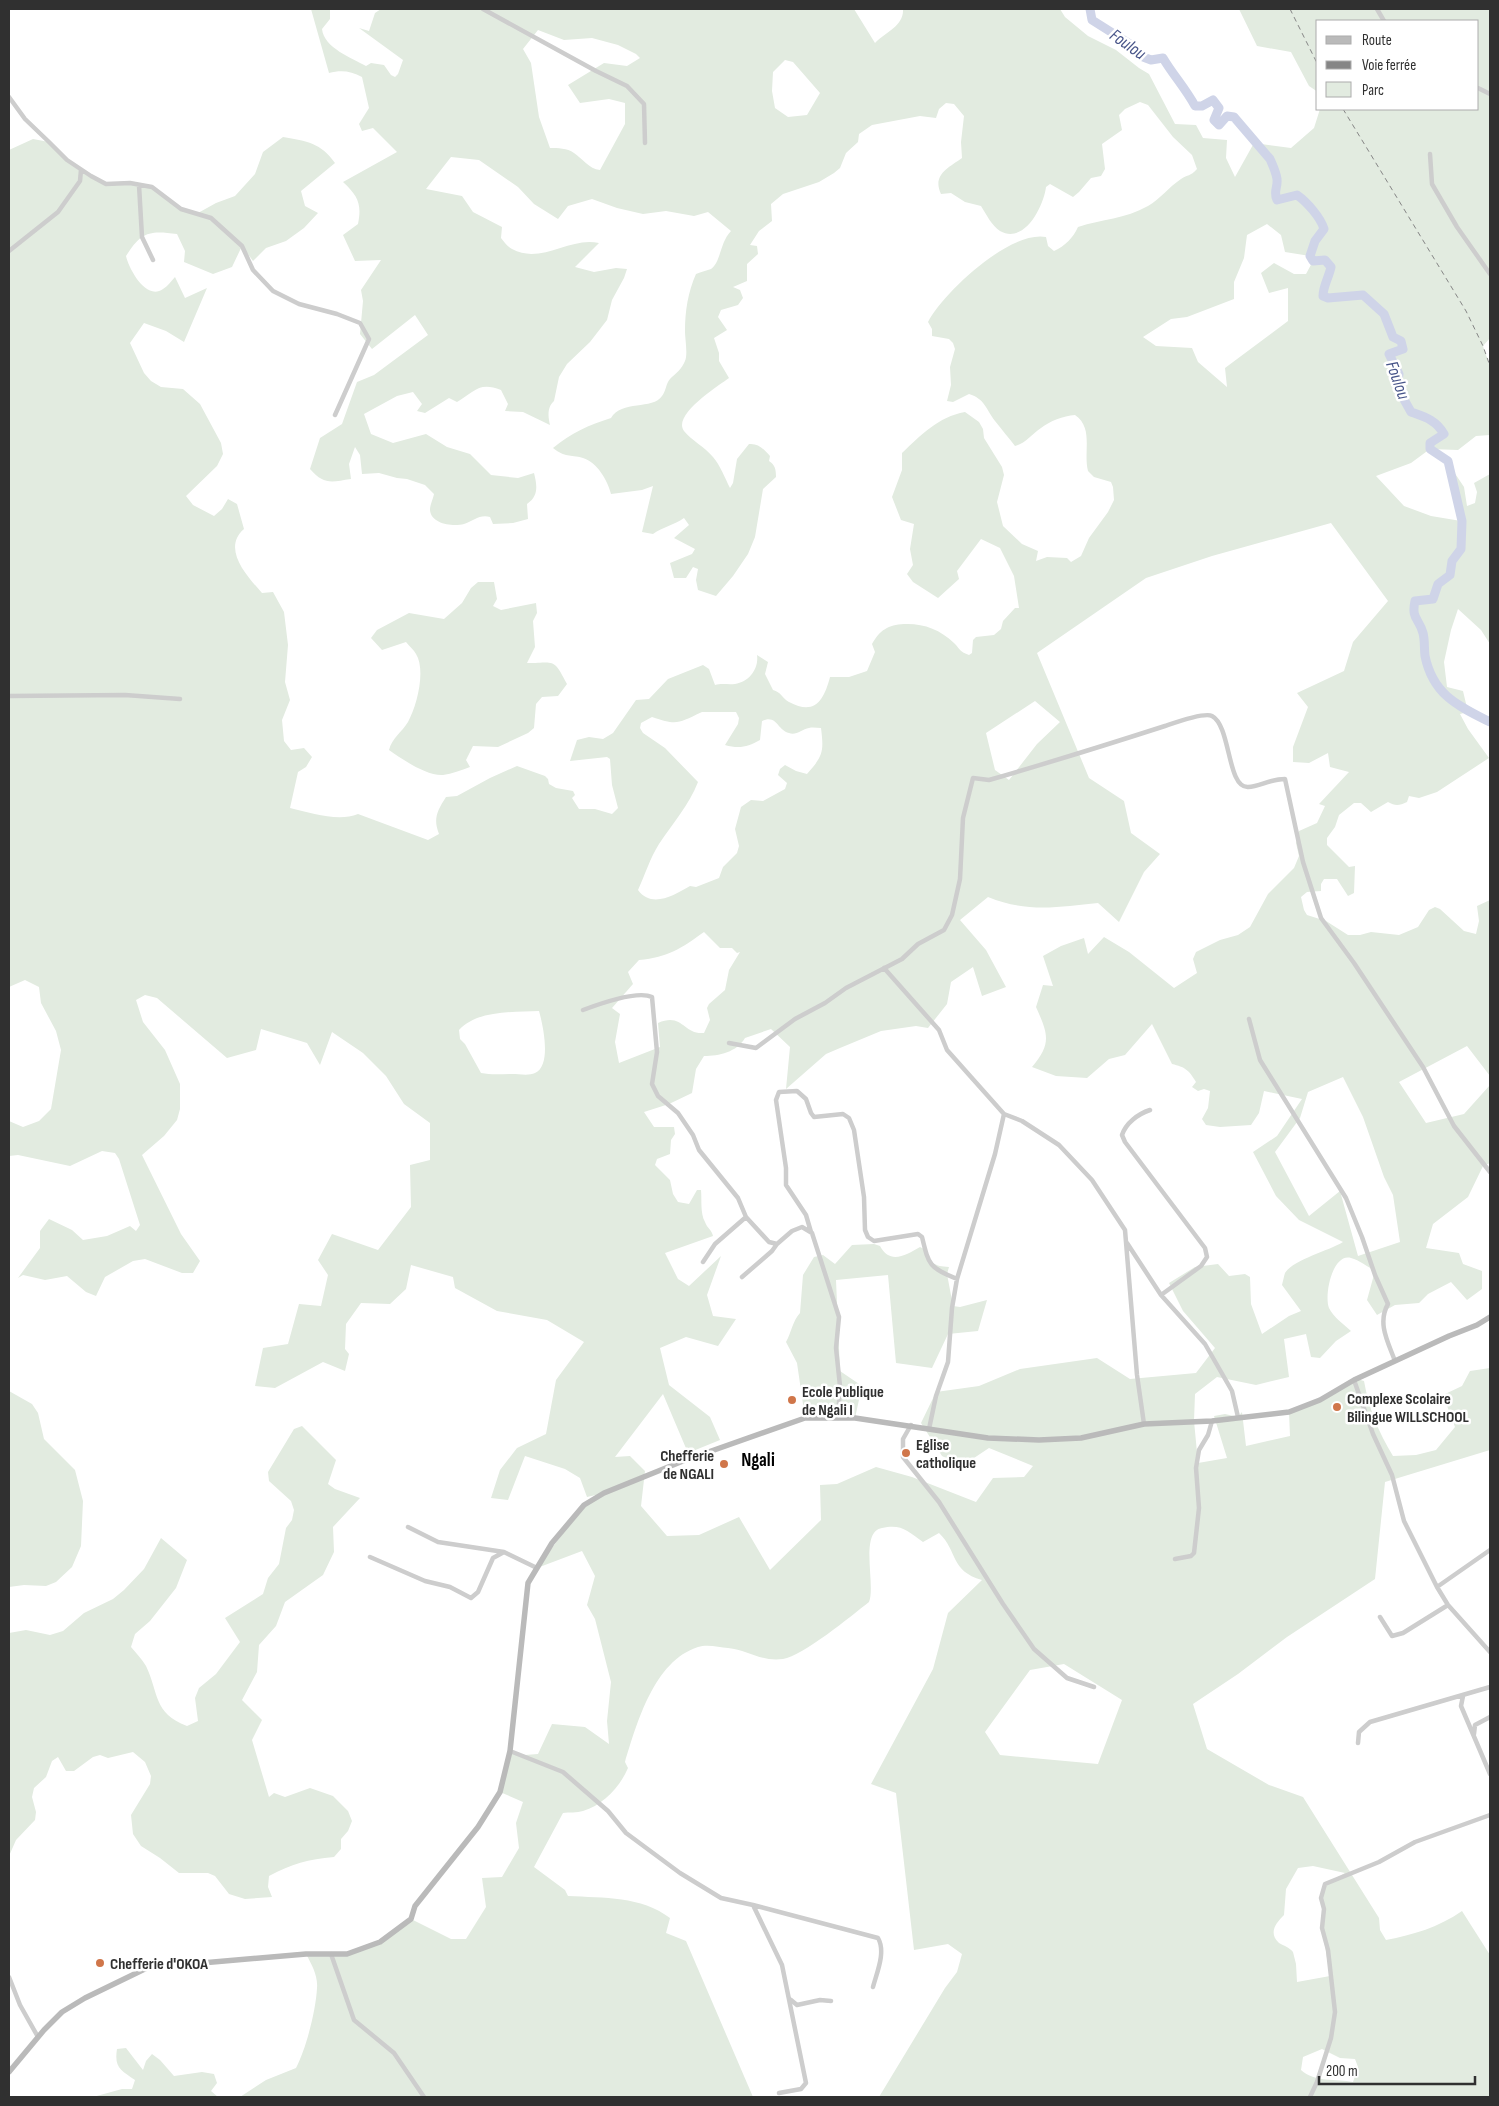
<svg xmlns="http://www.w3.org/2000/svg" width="1499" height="2106" viewBox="0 0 1499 2106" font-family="'Sofia Sans Condensed',sans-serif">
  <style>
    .green { fill: #e2ebe0; fill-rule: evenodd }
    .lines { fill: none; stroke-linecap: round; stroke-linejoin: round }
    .river { stroke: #cfd4e8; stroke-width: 9 }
    .street { stroke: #cdcdcd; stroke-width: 4.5 }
    .secondary { stroke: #bababa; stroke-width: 5.5 }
    .rail { stroke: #858585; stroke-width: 1; stroke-dasharray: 5 4; stroke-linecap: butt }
    .poi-dot { fill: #d0764a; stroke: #fff; stroke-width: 2 }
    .labels { text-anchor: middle; stroke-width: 5; stroke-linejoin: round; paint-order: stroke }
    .poi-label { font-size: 16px; font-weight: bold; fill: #303030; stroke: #fff; text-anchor: start }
    .water-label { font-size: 18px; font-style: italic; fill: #485589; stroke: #fff }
    .quarter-label { font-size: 19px; font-weight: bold; fill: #000; stroke: #fff }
  </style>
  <rect width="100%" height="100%" fill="#fff"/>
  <path class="green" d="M311,9H330V19L322,29C324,48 352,58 366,66L371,63L384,65L391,75L395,77L398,74L403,60L359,28L369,31L375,13L381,9H854L875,43C886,32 904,26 903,9H1060L1065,17L1088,36L1116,50L1139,68L1149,74L1175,124L1196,125L1203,138L1227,140L1226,158L1235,177L1254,143L1291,148L1314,128L1320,109H1478V21H1318V92L1309,86L1291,52L1257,46L1239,9H1490V338L1483,346L1490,366V435L1476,436L1458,450L1430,449L1411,463L1376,476L1404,506L1431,516L1461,521L1450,466L1464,487L1467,506L1475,503L1477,492L1474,483L1490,474V644L1481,630L1458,609L1451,630L1444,662L1447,687L1463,691L1468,712L1460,714L1468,729L1489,758L1437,792L1419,798L1409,796L1407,802C1399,806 1395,806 1388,802L1371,812L1361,803H1354L1339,815L1335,827L1327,838V845L1349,867L1355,866L1354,893L1348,896L1337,879H1324L1321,884V891L1307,892L1301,897L1304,910L1307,915L1326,921L1348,935H1360L1371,932L1399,935L1418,927L1429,910L1435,907L1440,909L1464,931L1476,934L1479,921L1477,906L1490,900V1076L1467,1046L1399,1082L1426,1123L1464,1114L1490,1085V1163L1483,1166L1468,1197L1433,1224L1426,1248L1459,1253L1463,1264L1482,1271V1289L1467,1300L1451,1282L1428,1294L1419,1303L1395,1305L1377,1315L1367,1300L1375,1271C1368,1267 1359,1260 1351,1258C1332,1253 1324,1296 1329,1308C1333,1317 1345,1325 1351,1331L1336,1341L1320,1358L1311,1357L1306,1334L1284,1339L1289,1377L1256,1385L1217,1377L1195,1394L1194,1421L1198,1463L1227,1458L1214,1416L1225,1414L1238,1417L1242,1412L1246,1446L1290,1436L1289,1412L1320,1400L1357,1379L1364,1381C1369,1409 1378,1431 1393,1456L1416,1455L1436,1450L1455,1427L1443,1395L1462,1386L1470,1371L1490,1368V1450L1385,1482L1375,1579L1287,1637L1238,1674L1193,1704L1207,1749L1269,1785L1303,1797L1379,1918L1380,1930L1386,1940C1413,1935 1439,1927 1462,1911L1490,1955V2097H879L945,1988L957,1972L962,1954L948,1944L914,1950L896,1793L871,1784L933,1669L948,1613L982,1580C950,1571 958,1551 939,1533L923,1542C907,1531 902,1524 882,1528C859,1532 876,1585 869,1602C851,1616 803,1656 783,1659C761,1662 748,1650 728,1648C719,1647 707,1644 698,1647C654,1661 637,1723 625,1762L628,1768C620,1787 603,1805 583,1811C577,1813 569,1812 563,1813L534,1867L565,1890L568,1896C604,1898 641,1896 670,1918L666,1933L686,1941L753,2097H240L266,2080L296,2068C306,2049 316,2010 317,1988C318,1976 312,1965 306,1954H347L380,1942L411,1919L451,1939H466L486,1907L482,1878L502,1877L519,1848L516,1823L523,1802L500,1792L510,1751L525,1755L538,1754L552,1724L585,1727L609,1744L607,1721L611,1682L595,1619L587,1605L595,1576L582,1551L537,1568L584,1505L600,1494L587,1497L580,1478L565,1469L525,1456L508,1500L491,1498L500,1470L517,1448L546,1434L556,1380L584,1342L547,1320L497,1311L455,1288L453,1277L411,1265L406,1289L390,1304L361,1303L346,1324L345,1349L349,1354L345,1371L323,1362L275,1388L255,1386L263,1348L288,1344L299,1304L321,1306L328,1275L318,1260L332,1234L378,1250L411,1207L410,1165L430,1160V1123L404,1104L386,1076L363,1053L332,1032L320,1065L307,1043L261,1029L256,1050L227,1058L157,998L145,995L136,1000L143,1022L165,1050L180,1084V1109L177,1120L164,1136L142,1155L181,1234L200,1261L193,1273H182L145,1259L133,1261L105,1277L96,1296L86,1292L67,1276L45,1280L23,1275L18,1278L40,1248V1231L49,1219L72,1230L83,1240L107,1236L130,1226L136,1231L140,1225L119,1159L115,1153L102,1151L70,1166L18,1155L9,1156V1121L23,1127L39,1121L51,1109L61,1050L56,1031L41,1003L39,987L25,980L9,987V150L33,139L49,142L67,160L106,184L130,183L152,187L181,209L198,213L216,203L235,196L255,174L263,152L283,137C307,141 321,143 335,163L301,191L305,206L318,213L304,228L286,241L266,248L253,261L242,246L232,267L213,274L184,262L185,251L177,234C149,230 141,232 126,256C129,269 146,301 163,289C168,286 171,281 175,277L185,298L207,288L184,342L166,331L144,323L130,343L144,373L151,381L161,387L183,389L200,404L221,443L223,454L217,466L186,496L193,505L214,516L222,509L228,499L237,504L244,529C221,549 248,577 262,593L273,592L284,612L288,645L285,682L290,700L282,720L284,741L291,750L304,748L312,757L306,767L298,772L290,808C312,813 338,822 358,814L428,840L439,834C433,819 437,811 446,797L457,796L490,778L517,766L545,776L548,779L549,784L556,788L573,791L575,795L572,798L579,809H595L612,814L618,808L612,785L610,759L607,757L570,761L577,740L589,737L603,739L613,733L636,700L649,699L668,679L703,665L709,669L715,685C722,683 728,685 735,684C749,682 759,669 757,655L768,662L765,674L773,690C781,692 782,698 789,702C815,716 824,700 830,677H849L867,671L875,652L872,644C880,630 888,625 904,624C922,623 940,629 954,643C960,649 960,652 969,655L972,653L973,640L976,637L994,635L1001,629L1003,621L1015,608H1019L1014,576L1000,548L981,539L957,571L959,579L938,598L913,582L907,574L913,565L910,549L914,524L901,520L892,497L902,470V453C921,435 938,417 965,412L979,422L983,429L984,438L1002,467L1004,475L997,502L1003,526L1022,544L1038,551L1036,561L1047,557L1067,558L1071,562L1081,556L1089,538L1108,512L1114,500L1113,487L1111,482L1094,477L1088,471C1083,452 1094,428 1075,415C1063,416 1050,421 1041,428C1032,434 1026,443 1015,446C1009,438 1002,430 995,421C986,409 985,399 969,394L953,402L947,401L951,385L950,367L955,349L953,343L949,339L932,336V329L928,322C943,293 1010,230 1046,237L1048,246L1054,251C1065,246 1073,238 1078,227C1102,219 1125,219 1148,206C1160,199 1169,187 1181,179C1188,174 1190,177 1197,169L1192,155L1173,137L1148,105L1140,102L1125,109L1119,115L1122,130L1102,144L1105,169L1101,176L1091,178L1079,192L1073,197L1050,184L1046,187C1044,205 1025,245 1000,231C992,226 986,214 981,206L965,202L951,193L941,194C932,175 948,168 962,158L961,142L964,116L954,104L946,103L939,109L936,118L920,116L872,125L859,134L858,142L846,153L840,168L834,173L819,182L783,194L771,204L772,221L759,231L750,245L757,246L758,254L747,264V281L733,287L740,290L743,298L738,305L721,310L718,317L727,330L714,338L719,353V361L729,378C718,386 672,415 684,431C691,440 705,447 713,457C720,465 725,478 730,488L733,483L737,459L749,444C758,443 764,449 770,456L769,461C775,465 776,469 776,477L763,489L755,537L748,554L733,576L716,596L698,590L696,580L698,569L693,567L686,578H674L670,563L692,554L695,549L674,538L689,525L684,518C674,525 663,527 653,534L642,532L653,486L642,490L611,494C608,481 597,462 583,458C569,454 566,458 553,448C571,433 589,425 611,418C621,400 653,410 662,396C666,391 666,383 670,379C675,374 682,369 685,361C688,354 685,339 685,331C685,311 688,292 696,274C700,272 706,271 711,269C721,262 720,242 731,231L708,212L694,216L666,211L643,214L617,208L592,199L568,206L558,219L534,204L518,187L479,160L451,157L426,189L462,196L473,212L502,227L501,238C504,242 508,247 512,249C541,265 570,236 599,243L575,267L594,272L616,268L627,269L624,278L612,300L607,320L590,342L567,364L559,377L554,401C547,407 548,417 550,425L523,412L505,411L508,404L501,390C479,381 474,392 457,402L449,398L425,413L417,411L422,404L413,392L397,396L364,414L371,434L393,443L426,434L447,447L470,454L491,475L518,478L534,473C537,485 539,496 527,504L528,519L513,523L493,524L490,517C480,514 473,521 464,524C453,527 431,524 430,510C430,505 433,499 434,494L425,485L407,479L397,478L379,473L362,474L360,455L355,447L349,464L351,479C331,482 324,485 310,469L320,438L342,424L357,382L374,375L428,335L415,315L372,349L360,334L363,301L361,290L381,260L355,261L343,235L358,224C362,204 358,196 343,182L397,152L373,128L362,131L359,124L369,108L362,77C351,71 341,70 329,73ZM538,30L564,40L592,38L618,45L636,54L640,58L627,66L604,63L568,85L580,103L609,99L625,103V124L600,170C589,169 582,158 574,153C567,148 558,148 550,148L539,117L531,63L523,49ZM785,60L793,62L820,93L807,115L788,117L775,108L772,91L773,72ZM1267,224L1281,235L1285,252L1310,256L1313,261L1306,274H1294L1274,263L1261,273L1269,293L1288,288V321L1225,368L1227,387L1198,362L1192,348L1156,346L1143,337L1171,319L1187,317L1234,299V282L1244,258L1247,235ZM1331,523L1388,601L1353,642L1344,671L1297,693L1308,707L1293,747V762L1309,763L1328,753L1330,767L1349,772L1319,804L1325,806L1317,823L1299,831L1296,843L1299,856L1294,868L1268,894L1250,927L1238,935L1220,940L1196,952L1193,959L1197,973L1174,988L1129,952L1104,937L1088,954L1084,938L1061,946L1043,956L1053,986L1043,985L1036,1007C1048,1034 1052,1043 1032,1067L1056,1076L1087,1078L1109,1059L1125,1055L1152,1024L1172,1064C1185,1067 1189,1070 1196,1082L1192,1087L1198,1091L1204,1089L1210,1091L1208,1108L1202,1119L1206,1125L1220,1127L1251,1125L1259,1113L1264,1091L1302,1099L1277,1136L1253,1152L1276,1196L1299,1220L1343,1242C1328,1251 1293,1260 1285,1273C1284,1276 1283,1281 1282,1285L1301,1311L1289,1316L1262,1334L1251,1304L1250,1277L1245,1274L1229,1276L1218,1264L1195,1267L1169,1283L1183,1311L1215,1348L1196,1373L1130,1379L1097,1358L1020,1369L979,1386L936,1392L921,1423L942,1456L962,1466L989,1448L1033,1466L1024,1477L993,1478L976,1502L912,1477L876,1467L837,1484L820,1485L821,1520L770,1570L739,1517L699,1535L667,1536L641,1506L645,1471L630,1456L615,1457L663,1394L688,1453L720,1440L710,1417L669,1385L660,1348L686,1337L718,1346L736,1319L713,1316L707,1295L721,1256L689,1286L678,1279L665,1253L713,1236C712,1230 707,1228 705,1222C700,1213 702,1200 701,1190H697L689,1204L678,1202L673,1194L670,1180L655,1165L657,1159L670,1154L671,1140L675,1134L674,1127H654L644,1112L669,1104L692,1093L696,1069L704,1056C719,1056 737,1052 745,1038L771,1029L790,1047L786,1089L826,1054L840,1048L881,1031L916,1026L928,1028L947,1004L951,982L973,967L982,996L1006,987L986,950L960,920L988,897C1027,913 1059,907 1098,903L1119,922L1144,872L1160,854L1131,833L1124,801L1089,778L1037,653L1146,578L1212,556ZM1035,701L1060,722L1037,744L1009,780L995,770L986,733ZM702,712H736L739,718L738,724L725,745C739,749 748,747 760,740L762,721C777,714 777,730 789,733C796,736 802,729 809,728C813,727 817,728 821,728C824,752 823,756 807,774L796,771L785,765L780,769L778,775L787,783L785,789L763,801L751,800L741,807L735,829L739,846L737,853L723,867L719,878L696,887L690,886C674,895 652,909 638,890C645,875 650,858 659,844C673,823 689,805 698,782L665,748L643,733L640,728L641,723L652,717C678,726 678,723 702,712ZM704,932L720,948H732L737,953L740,952L729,970L725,990L709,1004L707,1008L710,1020L704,1033C683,1035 683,1012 658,1023L660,1047L619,1063L615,1042L620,1014L612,1008L633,984L628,972L639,960C669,957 680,949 704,932ZM539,1011C543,1025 552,1066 535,1073C529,1076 519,1074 512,1074C501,1074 491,1075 481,1073L465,1044L460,1039L459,1030C477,1010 514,1012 539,1011ZM1343,1077L1363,1117L1384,1177L1393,1195L1400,1242L1358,1256L1340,1191L1309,1216L1275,1152L1300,1118L1308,1092ZM1064,1664L1122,1700L1098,1764L1000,1755L985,1732L1030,1670ZM1313,1866L1345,1873L1325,1884L1321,1898L1324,1909L1322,1928L1330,1976L1297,1982L1296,1964L1293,1952C1289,1947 1284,1946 1279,1943C1268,1933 1276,1923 1284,1915L1286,1889L1298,1868ZM1322,2049L1340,2058L1355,2059L1358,2067L1353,2082C1337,2079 1313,2082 1301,2070L1303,2057Z
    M478,582H494L497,599L493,606L501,610L536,603L537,613L533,621L535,647L527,663C555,663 553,657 567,684L558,696L542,697L536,704L534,728L528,733L498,747L473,746L466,760L470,767C461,770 452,774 443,775C426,776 402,759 389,750C392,738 402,732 408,722C417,706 426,670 416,654C414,650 409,646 406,642L382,650L371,638L377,630L409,613L444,619L462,603L471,588Z
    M874,1244L880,1246C890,1265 906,1255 920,1247L926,1250C931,1264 934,1266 949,1267L947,1274L953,1306L960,1307L987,1300L978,1331L948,1334L932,1368L896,1363L888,1275L836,1280L840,1371L862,1386L855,1418H805L797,1363L786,1342C791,1333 793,1320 800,1313L803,1275L814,1257L823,1255L835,1264L852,1245Z
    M9,1391L32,1404L38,1413L44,1439L75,1470L83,1501L81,1546L72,1567L56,1582L46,1586L24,1585L9,1587Z
    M302,1426L336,1460L328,1484L335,1489L360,1498L333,1527L334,1552L323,1575L285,1602L276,1626L259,1645L257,1672L242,1700L262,1720L252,1740L269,1797L274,1793L285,1797L310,1788L333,1796L348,1811L352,1821L348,1831L341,1839V1849L334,1857C308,1859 292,1864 269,1876L268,1887L272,1897L245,1899L229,1894L215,1876L208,1873H179L160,1858L141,1846L133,1834L131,1815L150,1784L151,1776L145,1762L133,1752L108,1758L100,1755L93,1757L74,1771H66L58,1757L52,1761L46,1777L34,1788L32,1797L36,1812L35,1820L16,1840L9,1856V1633L26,1630L50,1635L63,1631L84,1613L113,1599L124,1590L144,1569L161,1538L187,1560L176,1588L150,1621L135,1634L131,1647C136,1653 142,1659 146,1666C159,1693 153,1713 187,1726L198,1721L195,1698L199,1688L216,1674L240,1642L225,1618L263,1594L268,1578L279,1564L286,1528L292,1520L294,1510L291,1501L269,1481L268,1472L294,1429Z
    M126,2048L143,2070L146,2061L152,2054L160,2060L174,2076L202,2072L214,2074L217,2083L211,2091L218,2097H93L122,2089H132L135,2080C121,2070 114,2068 117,2049Z"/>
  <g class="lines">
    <path class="river" d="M1090,9L1092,20L1130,44L1138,55L1151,60L1163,58C1173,75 1186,89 1195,106H1202L1213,100L1219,108L1214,120L1219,125L1227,116L1234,117L1270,159C1273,166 1276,172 1277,179C1278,188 1273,191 1277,200L1297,195C1307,202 1321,218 1324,229L1315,241L1310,256L1313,261L1325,260L1331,267C1329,277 1323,286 1323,296L1328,298L1363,295L1384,314L1393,337L1401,341L1403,349L1389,354L1399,374L1397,387L1411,412C1425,417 1436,420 1444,434L1430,443V449L1448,461L1462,521L1461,549L1452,561L1450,575L1438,584L1433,599L1415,601C1411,619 1419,618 1423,633C1425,640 1424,649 1425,656C1433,695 1458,706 1490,722"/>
    <path class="street" d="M483,9L596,71L627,86L644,104L645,143
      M1377,9L1384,21
      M1478,88L1490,94
      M9,97L25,119L49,142L67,160L91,176L106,184L130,183L152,187L181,209L211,218L242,246L253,270L273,291L299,304L337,314L360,323L369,339L335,415
      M1430,154L1432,184L1457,227L1490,274
      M139,185L142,237L153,260
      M9,251L58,212L80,181L81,170
      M9,696L125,695L180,699
      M884,968L939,1030L947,1050L971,1077L1004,1114L1022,1121L1059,1145L1092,1180L1125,1230L1137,1375L1144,1424
      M583,1010C599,1004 637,990 652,997L657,1052L652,1084L658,1096L678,1113L693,1135L699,1150L738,1198L746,1217L769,1242L777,1244L792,1231L802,1227L812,1233L839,1317L836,1348L840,1386L838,1418
      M1249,1019L1260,1060L1346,1198L1362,1237L1375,1275L1388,1304C1377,1323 1388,1342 1395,1361
      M729,1043L756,1048L795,1019L825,1003L846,988L902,959L918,944L944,930L952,915L960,879L963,818L973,778L989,780C1048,763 1106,745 1165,726C1174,723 1204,712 1212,716C1231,726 1227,788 1248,787C1260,787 1269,779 1285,779L1303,862L1321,918L1354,963L1423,1067L1454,1126L1490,1172
      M1150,1110C1138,1114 1126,1123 1122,1135L1125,1142L1205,1248L1207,1257L1201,1266L1161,1295
      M811,1232L806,1215L786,1185V1168L776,1100L779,1092L797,1091L806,1099L811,1113L814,1117L843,1114L849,1118L854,1130L864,1197L865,1230L868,1237L874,1241L918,1234L922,1237C929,1266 929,1267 957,1279
      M1127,1243L1161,1295L1205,1344L1232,1391L1238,1417
      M703,1262L715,1244L746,1217
      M742,1277L772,1251L777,1244
      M1354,1380L1373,1434L1392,1475L1404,1521L1437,1587L1448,1605L1490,1652
      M911,1425L903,1439V1457L939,1502L1003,1604L1034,1649L1067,1678L1094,1687
      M929,1429L936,1396L948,1362L952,1308L957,1279L995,1154L1004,1114
      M408,1527L438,1542L504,1552L537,1568
      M370,1557L425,1581L450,1587L471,1598L478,1592L493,1558L504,1552
      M1175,1559L1191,1556L1194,1553L1199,1508L1196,1468L1199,1450L1208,1435L1212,1421
      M1437,1587L1490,1550
      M1380,1617L1392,1636L1403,1633L1448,1605
      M1463,1696L1461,1706L1490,1774
      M1474,1734L1475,1725L1490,1717
      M1358,1743L1359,1732L1370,1722L1490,1687
      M510,1751L563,1772L608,1811L626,1833L680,1873L721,1898L753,1905L878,1938C886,1952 877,1972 873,1987
      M753,1905L782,1965L806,2083L801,2089L779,2093
      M331,1954L354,2020L394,2053L424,2097
      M9,1977L20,2005L38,2037
      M791,2000L797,2005L820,2000L831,2001
      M1310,2097L1317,2082L1331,2038L1335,2012L1328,1950L1322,1928L1324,1909L1321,1898L1325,1884L1379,1862L1415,1842L1490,1815"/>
    <path class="secondary" d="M9,2072L44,2030L62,2012L85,1998L153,1965H179L306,1954H347L380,1942L411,1919L415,1906L478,1827L500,1792L510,1751L528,1583L552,1543L584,1505L604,1493L683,1461L805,1418H855L988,1438L1039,1440L1081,1438L1144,1424L1212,1421L1289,1412L1320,1400L1354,1380L1449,1336L1477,1325L1490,1317"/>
    <path class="rail" d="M1290,9L1318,65
      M1343,109L1466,311L1483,346L1490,366"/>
  </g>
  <g class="poi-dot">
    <circle cx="792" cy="1400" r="5"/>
    <circle cx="1337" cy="1407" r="5"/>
    <circle cx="906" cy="1453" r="5"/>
    <circle cx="724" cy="1464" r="5"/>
    <circle cx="100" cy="1963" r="5"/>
  </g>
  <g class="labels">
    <g class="poi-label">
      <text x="802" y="1397">Ecole Publique<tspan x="802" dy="18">de Ngali I</tspan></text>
      <text x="1347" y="1404">Complexe Scolaire<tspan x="1347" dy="18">Bilingue WILLSCHOOL</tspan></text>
      <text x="916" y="1450">Eglise<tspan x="916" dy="18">catholique</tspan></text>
      <text x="714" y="1461" text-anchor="end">Chefferie<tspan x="714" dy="18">de NGALI</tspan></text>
      <text x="110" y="1969">Chefferie d'OKOA</text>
    </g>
    <g class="water-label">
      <text transform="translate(1128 44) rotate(35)" y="6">Foulou</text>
      <text transform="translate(1398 380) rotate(70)" y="6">Foulou</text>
    </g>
    <g class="quarter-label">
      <text x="758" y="1466">Ngali</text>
    </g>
  </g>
  <rect width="1499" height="2106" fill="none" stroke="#303030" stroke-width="20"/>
  <rect x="1316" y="20" width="162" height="90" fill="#ffffff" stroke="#acacac"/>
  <rect x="1326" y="36" width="25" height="8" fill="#bababa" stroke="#acacac"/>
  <text x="1362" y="45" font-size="15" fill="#303030">Route</text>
  <rect x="1326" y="61" width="25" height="8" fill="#858585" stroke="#acacac"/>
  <text x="1362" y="70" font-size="15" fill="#303030">Voie ferrée</text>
  <rect x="1326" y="82" width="25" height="15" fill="#e2ebe0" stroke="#acacac"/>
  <text x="1362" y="95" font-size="15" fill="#303030">Parc</text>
  <path d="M1319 2076v8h156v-8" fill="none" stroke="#303030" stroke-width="2.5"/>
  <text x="1326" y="2076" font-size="15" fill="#303030" stroke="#ffffff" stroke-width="4" paint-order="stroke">200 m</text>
</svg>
